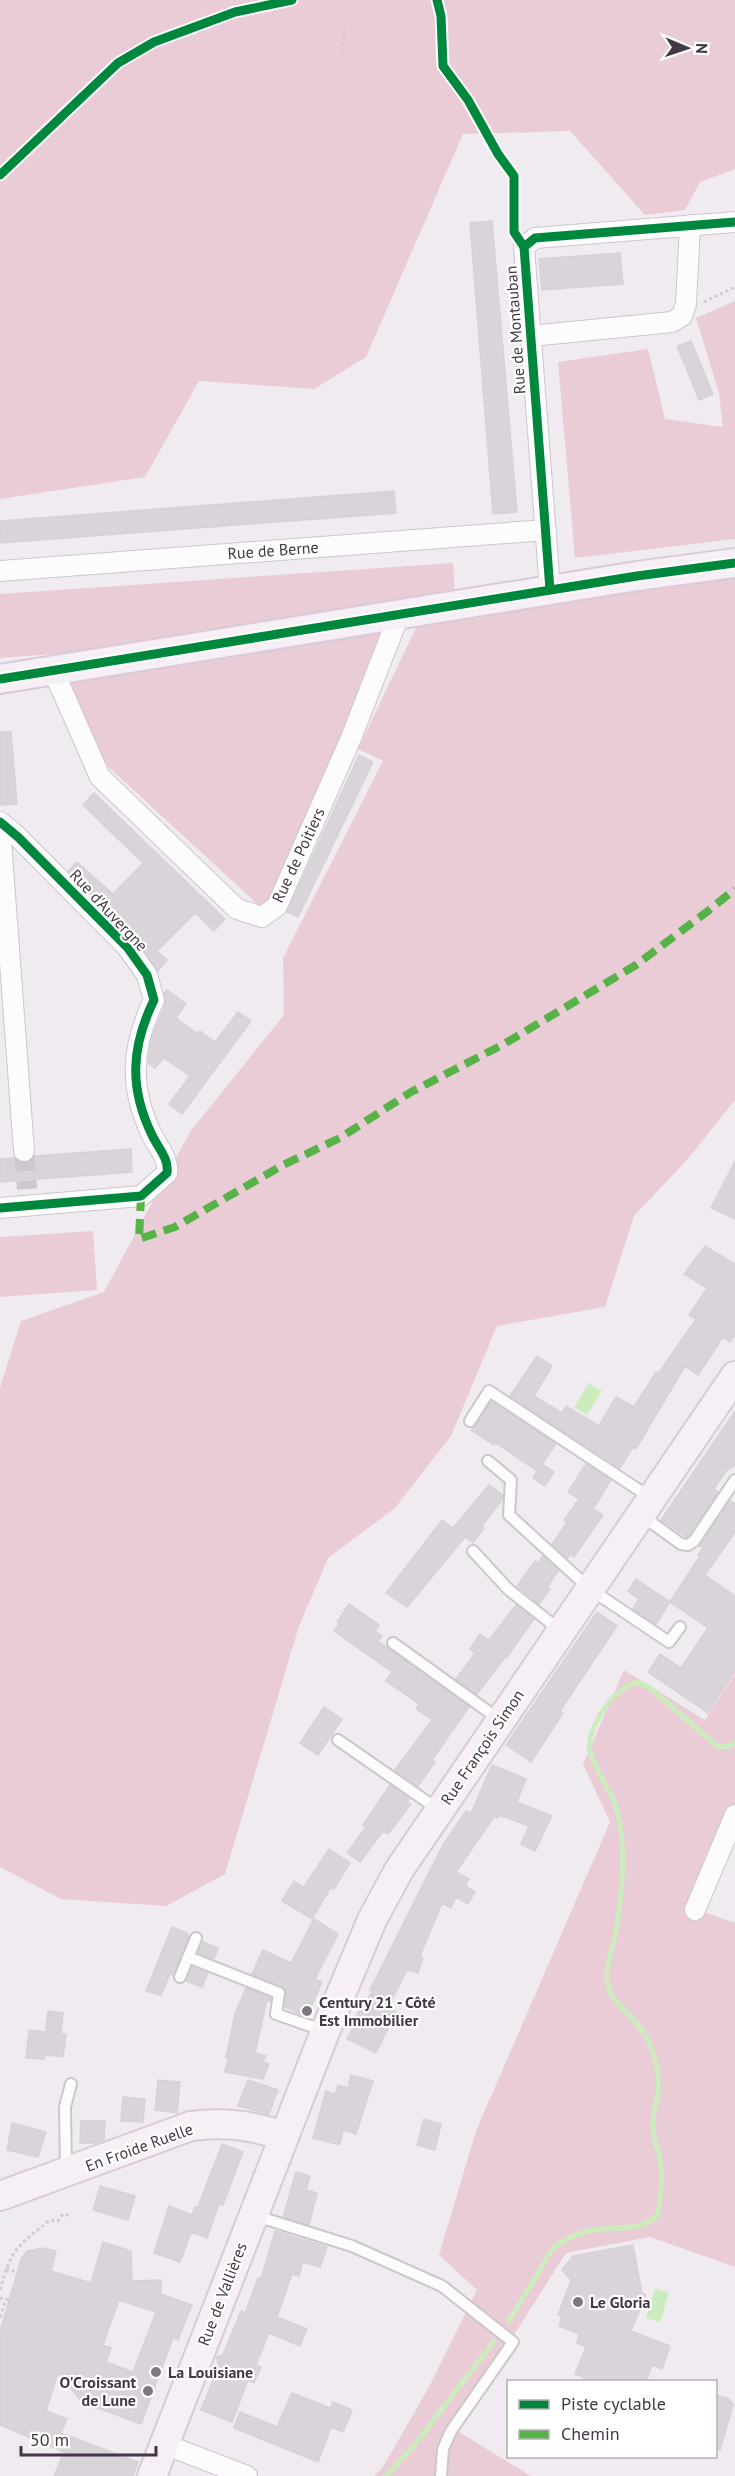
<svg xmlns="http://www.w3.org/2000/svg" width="735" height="2476" viewBox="0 0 735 2476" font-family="'PT Sans',sans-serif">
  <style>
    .green { fill: #eaccd6 }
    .water { fill: #ccecbd }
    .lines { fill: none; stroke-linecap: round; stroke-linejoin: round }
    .stream { stroke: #ccecbd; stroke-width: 5 }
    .building { fill: #d9d3da; stroke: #d8d1d8; stroke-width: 1.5; fill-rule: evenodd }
    .street-tunnel { stroke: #cec7ce; stroke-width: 20; stroke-dasharray: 20 10; stroke-linecap: butt }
    .lane-casing { stroke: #ccc6cd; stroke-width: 14 }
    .street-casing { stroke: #ccc6cd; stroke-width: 22 }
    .secondary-casing { stroke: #d8cad8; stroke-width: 32 }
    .path { stroke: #d0cbd1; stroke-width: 3; stroke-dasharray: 3 3; stroke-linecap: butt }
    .lane { stroke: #fdfcfd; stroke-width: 10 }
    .street { stroke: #fdfcfd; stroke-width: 20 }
    .secondary { stroke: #f6eff6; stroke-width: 28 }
    .quiet { stroke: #57b247; stroke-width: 8; stroke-dasharray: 15 8; stroke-linecap: butt }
    .cycleway-casing { stroke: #fff; stroke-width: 13 }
    .cycleway { stroke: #00873e; stroke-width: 9 }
    .poi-dot { fill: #807682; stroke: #fff; stroke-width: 2 }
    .labels { text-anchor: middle; stroke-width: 4.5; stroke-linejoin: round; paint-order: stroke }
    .street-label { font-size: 16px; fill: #443746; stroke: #fff }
    .poi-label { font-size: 16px; font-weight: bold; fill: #443746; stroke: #fff; text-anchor: start }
  </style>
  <rect width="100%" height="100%" fill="#f0ebf0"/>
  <path class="green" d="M0,0H735V169L700,182L685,210L645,215L570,131L463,134L366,357L314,389L199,381L145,477L0,499Z
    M735,301V539L575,558L558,362L648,349L665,419L723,427L719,393L696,318Z
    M453,563L456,613L735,575V1100L686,1161L634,1216L605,1307L497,1326L451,1436L395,1508L328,1558L299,1626L225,1874L166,1906L61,1899L0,1867V1388L21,1321L104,1292L190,1132L284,1015L283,958L383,761L358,749L426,607H395L342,742L265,911L102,761L53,654L0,658V594Z
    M93,1231L97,1290L0,1297V1237Z
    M624,1670L705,1720L735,1674V1835L704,1912L735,1923V2267L650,2237L566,2253L454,2429L531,2476H374L383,2467L429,2387L477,2290L439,2255L476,2131L610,1822L583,1764Z"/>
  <path class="water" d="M589,1383L602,1391L587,1415L574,1407Z
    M655,2288L669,2293L660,2322L646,2318Z"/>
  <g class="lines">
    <path class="stream" d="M509,2321L553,2248C565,2238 586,2230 601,2229C624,2226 641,2232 658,2214C661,2196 663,2177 660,2159C659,2149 653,2140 653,2129C652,2116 656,2104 658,2093C660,2074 656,2057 648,2040C640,2023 613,2002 609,1990C603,1971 612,1951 616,1932C622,1892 627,1849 617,1810C613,1790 584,1758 590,1739C596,1716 614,1689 637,1682L649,1687L717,1746L727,1747L735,1743
      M386,2476L417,2442L494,2341"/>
  </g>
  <path class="building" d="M492,221L517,512L493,514L470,223Z
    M620,253L623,284L542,290L539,259Z
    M691,341L713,394L699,400L677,346Z
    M394,491L396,513L0,543V521Z
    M0,732H11L17,804L0,805Z
    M359,755L373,762L298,917L287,912Z
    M94,793L225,919L214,931L195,913L157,951L167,960L158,971L136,939L68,871L77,862L113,894L143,863L83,805Z
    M167,990L186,1004L176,1018L198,1034L200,1031L215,1042L238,1012L251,1021L182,1114L169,1104L190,1076L164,1058L155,1068L148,1063L152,1037L165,1005L164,993Z
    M131,1149L132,1172L0,1182V1159L14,1158L19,1162L25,1163L35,1156Z
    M735,1161V1219L711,1208Z
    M705,1246L735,1264V1335L730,1342L723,1337L698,1375L685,1366L636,1449L633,1447L620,1468L510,1396L537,1356L552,1366L534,1396L562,1413L566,1406L599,1426L616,1397L634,1407L656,1372L658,1374L696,1319L689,1315L707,1288L684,1274Z
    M491,1402L556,1444L542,1464L554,1472L545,1486L533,1478L537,1471L496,1443L494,1445L471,1430Z
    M735,1411V1465L726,1471L714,1489L718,1492L687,1537L661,1520Z
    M586,1464L611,1480L593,1509L603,1515L574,1557L570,1554L568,1558L552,1544L567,1522L564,1520L579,1499L568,1492Z
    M489,1485L503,1495L502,1500L482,1526L484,1528L473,1543L465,1537L407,1607L386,1593L442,1520L453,1528Z
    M730,1501L735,1504V1532L705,1575L735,1596V1671L708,1713L648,1672L660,1654L681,1668L708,1628L670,1602L700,1556L698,1555L703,1548L700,1546Z
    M543,1556L559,1570L547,1587L550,1589L539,1604L517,1586L535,1561L538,1563Z
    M636,1579L670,1602L656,1624L633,1609L639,1599L628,1591Z
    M349,1604L379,1625L375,1631L382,1636L378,1641L469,1707L432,1760L435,1762L418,1786L395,1770L432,1720L416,1709L419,1704L386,1681L392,1672L334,1631L339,1624L337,1622Z
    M516,1605L534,1619L507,1657L506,1656L477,1694L456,1679L475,1653L470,1649L480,1634L489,1640Z
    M597,1612L617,1626L560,1711L563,1713L531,1762L506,1745Z
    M324,1707L342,1719L318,1755L300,1743Z
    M492,1765L526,1779L517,1802L552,1816L535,1851L521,1844L529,1826L499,1815L498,1818L494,1817L456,1872L469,1879L465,1886L475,1892L468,1904L456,1897L451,1908L442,1903L420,1956L423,1958L418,1973L407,1970L388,2008L396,2012L376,2053L347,2039L355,2023V2017L373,1991L370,1990L443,1845L466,1811L471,1813Z
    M390,1785L409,1799L407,1802L411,1804L388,1834L383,1831L360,1862L347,1853L366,1827L363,1825Z
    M329,1849L350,1863L334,1889L331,1887L312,1919L282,1901L294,1881L304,1887Z
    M314,1919L338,1934L315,1979L322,1982L307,2017L285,2007L286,1994L284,1988L252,1974L263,1950L291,1963Z
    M172,1927L187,1933L186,1935L189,1936L173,1975L170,1974L161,1995L146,1991Z
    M203,1942L218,1948L214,1959L198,1953Z
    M192,1967L208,1973L202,1987L186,1981Z
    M246,1988L271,1998L270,2001L267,2000L255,2053L266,2056L263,2062L269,2064L263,2079L224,2072L229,2059L226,2058L235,2014Z
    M48,2011L63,2013L61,2034H66L63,2057L45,2055L44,2059L26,2058L29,2030L46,2032Z
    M351,2075L373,2081L356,2134L343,2130L340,2144H336L313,2138L326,2091L335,2094L338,2085L348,2088Z
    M158,2080L180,2082L177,2113L155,2110Z
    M248,2080L278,2090L269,2114L238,2106Z
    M123,2097L145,2099L143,2122L121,2121Z
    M424,2119L441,2124L435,2150L417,2145Z
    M81,2121H105L104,2140L95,2143H80Z
    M12,2123L46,2132L38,2157L7,2150Z
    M222,2144L243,2152L223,2205L219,2204L207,2238L191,2232L180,2262L154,2253L169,2206L192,2215L195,2207H198Z
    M296,2172L310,2176L306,2190L317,2193L309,2225L283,2217Z
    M100,2186L135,2196L128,2220L93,2210Z
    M275,2231L327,2247L320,2267L303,2262L299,2276L292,2274L277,2317L307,2329L300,2346L269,2333L256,2365L261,2367L254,2383L248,2380L232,2422L201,2410L219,2365L216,2357L223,2355L241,2311L245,2313L258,2278L261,2279Z
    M103,2242L131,2251L132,2281L161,2280V2294L192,2305L178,2340L173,2338L141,2424L82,2402L58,2373L46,2411L67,2419L61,2433L138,2462L133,2476H54L64,2452L0,2425V2332L21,2259L27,2251L43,2248L56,2251L51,2271L91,2283ZM119,2300L156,2312L133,2372L106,2362L111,2348L103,2345Z
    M633,2245L642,2293L646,2295L631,2331L670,2346L662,2369L652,2365L646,2382H582L584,2377L575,2374L586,2347L577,2343L579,2334L559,2326L562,2317L558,2315L571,2280L562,2270L573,2256Z
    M292,2393L330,2408L333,2402L352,2410L343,2432L331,2427L318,2462L234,2428L240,2412L277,2427Z
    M716,2395L729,2399L733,2405L720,2450L716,2449Z"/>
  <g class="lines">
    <path class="street-tunnel" d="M24,1151L27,1189"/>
    <g class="lane-casing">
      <path id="lane" d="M470,1421L489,1391L651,1498
        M488,1461L511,1480L509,1515L590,1589L669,1642L680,1627
        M641,1515L681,1544L688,1545L694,1541L735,1480
        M473,1551L509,1590L561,1631
        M393,1643L500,1720
        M338,1740L439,1810
        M188,1957L279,1993L276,2014L325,2031
        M180,1977L196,1938
        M66,2170L65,2107L71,2084
        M256,2216L352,2246L442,2286L513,2342L451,2431L443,2449L441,2476"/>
    </g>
    <g class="street-casing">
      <path id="street" d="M531,336L672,322L682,316L686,304L690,225
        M0,571L546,530
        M550,590L524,247L535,238L735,222
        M53,670L100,777L237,909L262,917L277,906L351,738L399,615
        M0,822L18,837L127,947L147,975L154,1000C131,1047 129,1088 152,1135C158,1148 169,1158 167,1173L141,1196L0,1208
        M0,827L24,1151
        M695,1910L735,1815
        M164,2444L247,2476"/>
    </g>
    <g class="secondary-casing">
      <path id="secondary" d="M0,679L637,576L735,563
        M0,2196L191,2126C223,2122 253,2125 283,2136
        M152,2476L325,2032L372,1920L399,1870L735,1376"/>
    </g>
    <path class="path" d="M437,0L441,16L443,66L468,100L498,154L514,176V230
      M342,52L345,27
      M0,175L118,63L154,42L235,12L292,0
      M704,302L735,287
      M6,2269L17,2272
      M0,2290C12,2247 17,2247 50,2220L58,2221L63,2214L71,2216
      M0,2298L9,2300
      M0,2317L6,2299
      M0,2328L1,2329"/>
    <use href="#lane" class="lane"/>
    <use href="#street" class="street"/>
    <use href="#secondary" class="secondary"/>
    <path class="quiet" d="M141,1196L139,1239L175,1227L283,1165L340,1138L411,1092L504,1044L636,965L708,911L735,889"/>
    <g class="cycleway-casing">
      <path id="cycleway" d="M437,0L441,16L443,66L468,100L498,154L514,176V232L524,247
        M0,175L118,63L154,42L235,12L292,0
        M550,590L524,247L535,238L735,222
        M0,679L637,576L735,563
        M0,822L18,837L127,947L147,975L154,1000C131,1047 129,1088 152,1135C158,1148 169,1158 167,1173L141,1196L0,1208"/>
    </g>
    <use href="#cycleway" class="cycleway"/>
  </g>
  <g class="poi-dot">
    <circle cx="307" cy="2011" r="6"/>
    <circle cx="578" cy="2302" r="6"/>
    <circle cx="156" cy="2372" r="6"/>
    <circle cx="148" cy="2391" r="6"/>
  </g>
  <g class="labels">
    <g class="street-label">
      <text transform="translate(515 330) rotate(-94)" y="6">Rue de Montauban</text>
      <text transform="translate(273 550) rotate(-4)" y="6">Rue de Berne</text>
      <text transform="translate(298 855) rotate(-65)" y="6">Rue de Poitiers</text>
      <text transform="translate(109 910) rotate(47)" y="6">Rue d'Auvergne</text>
      <text transform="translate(482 1747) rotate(-56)" y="6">Rue François Simon</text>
      <text transform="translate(139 2147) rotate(-20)" y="6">En Froide Ruelle</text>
      <text transform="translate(222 2294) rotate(-69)" y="6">Rue de Vallières</text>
    </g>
    <g class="poi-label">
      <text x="319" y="2008">Century 21 - Côté<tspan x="319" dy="18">Est Immobilier</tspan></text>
      <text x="590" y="2308">Le Gloria</text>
      <text x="168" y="2378">La Louisiane</text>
      <text x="136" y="2388" text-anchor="end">O'Croissant<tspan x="136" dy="18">de Lune</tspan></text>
    </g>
  </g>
  <rect x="507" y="2380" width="210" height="78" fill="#ffffff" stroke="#b4afb5" stroke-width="1.5"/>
  <rect x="519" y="2400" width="30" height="9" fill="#00873e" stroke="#b4afb5" stroke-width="1.5"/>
  <text x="561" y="2410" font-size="18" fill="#443746">Piste cyclable</text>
  <rect x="519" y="2430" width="30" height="9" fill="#57b247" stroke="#b4afb5" stroke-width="1.5"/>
  <text x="561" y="2440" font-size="18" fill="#443746">Chemin</text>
  <g transform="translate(687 48) rotate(92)" stroke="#ffffff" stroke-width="4.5" paint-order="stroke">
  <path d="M0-4.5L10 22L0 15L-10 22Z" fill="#443746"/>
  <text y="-9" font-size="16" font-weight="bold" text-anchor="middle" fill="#443746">N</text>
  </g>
  <path d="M21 2446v9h135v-9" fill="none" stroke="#443746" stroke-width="3"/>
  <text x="30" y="2446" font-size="18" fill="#443746" stroke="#ffffff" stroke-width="4.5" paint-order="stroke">50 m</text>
</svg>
